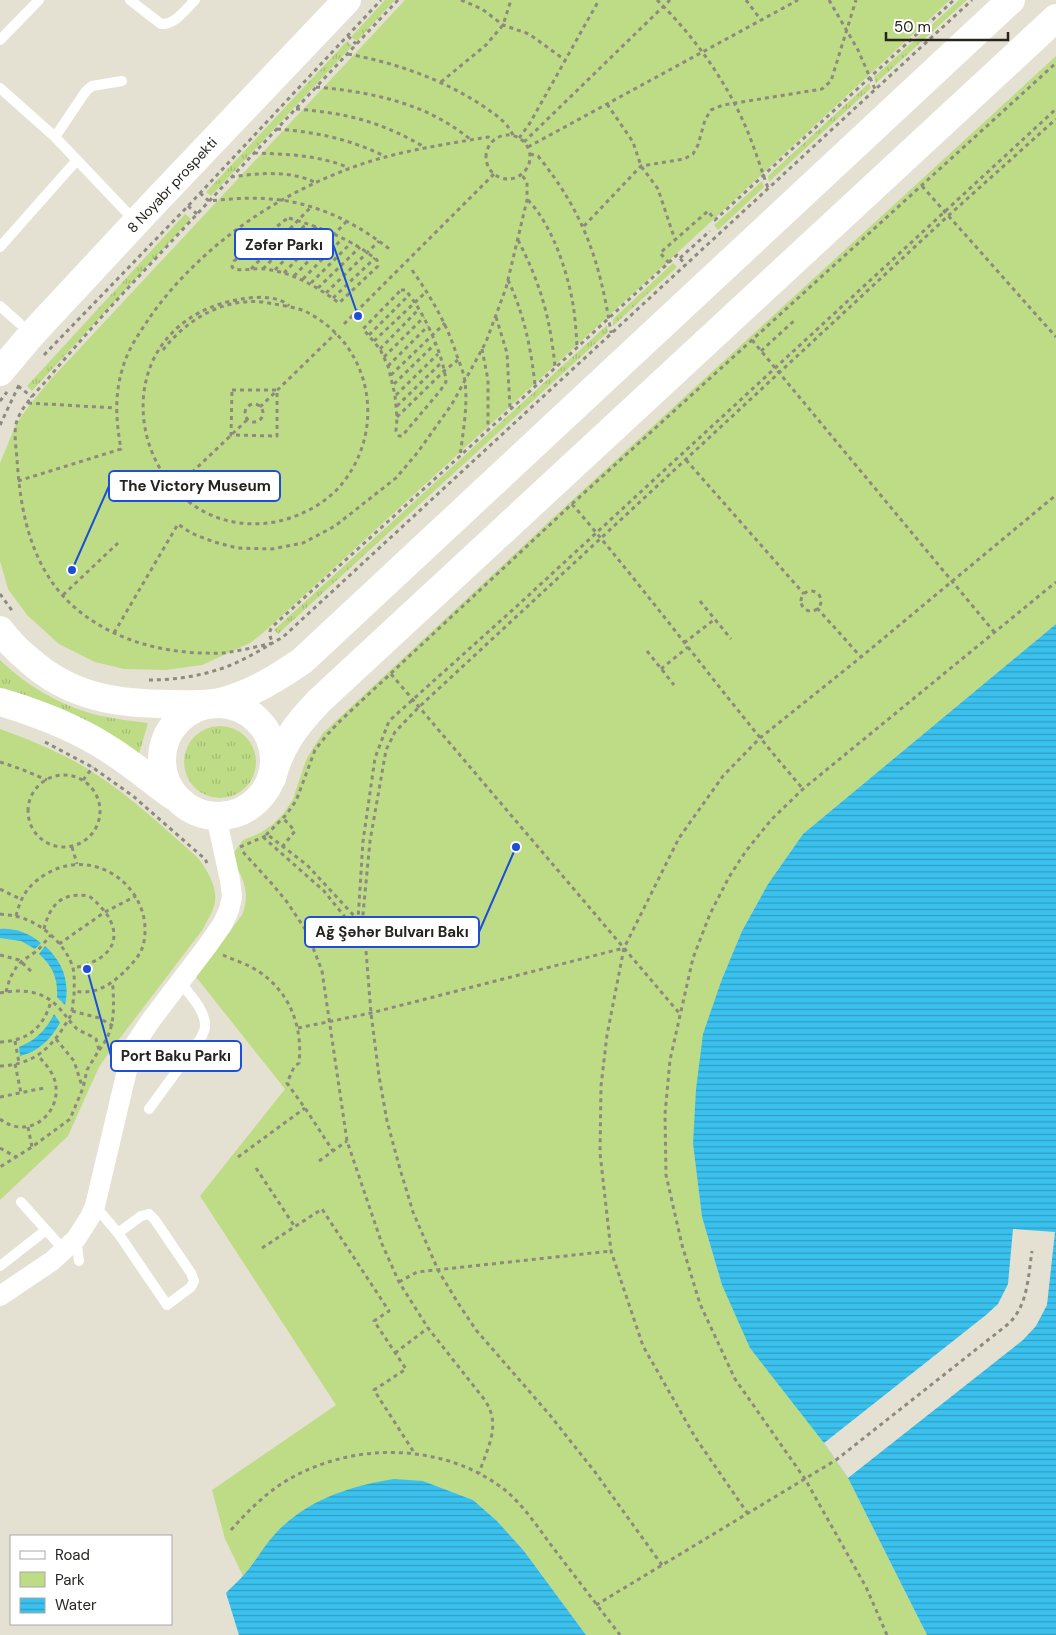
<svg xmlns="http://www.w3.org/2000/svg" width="1056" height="1635" viewBox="0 0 1056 1635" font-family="'DM Sans',sans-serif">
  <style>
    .grass { fill: url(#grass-tufts) }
    .park { fill: #bedc85 }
    .water { fill: url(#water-rules) }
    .pier { fill: #e5e1d2 }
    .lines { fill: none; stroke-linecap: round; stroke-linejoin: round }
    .path { stroke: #8d8a80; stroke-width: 3; stroke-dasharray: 4 4; stroke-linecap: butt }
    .lane { stroke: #fff; stroke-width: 10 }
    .street { stroke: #fff; stroke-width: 20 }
    .secondary { stroke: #fff; stroke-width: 28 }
    .highway { stroke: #fff; stroke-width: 28 }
    .labels { text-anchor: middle; stroke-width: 5; stroke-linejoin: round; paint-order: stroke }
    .street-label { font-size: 14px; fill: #26241f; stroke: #fff }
    .leader { fill: none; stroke: #1d4ed8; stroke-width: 2 }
    .callout-dot { fill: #1d4ed8; stroke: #fff; stroke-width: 2 }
    .callout { fill: #fff; stroke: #1d4ed8; stroke-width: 2 }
    .callout-label { font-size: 15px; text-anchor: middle; font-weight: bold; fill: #26241f }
  </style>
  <defs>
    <pattern id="grass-tufts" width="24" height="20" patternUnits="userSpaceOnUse" patternTransform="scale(1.25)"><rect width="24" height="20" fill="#bedc85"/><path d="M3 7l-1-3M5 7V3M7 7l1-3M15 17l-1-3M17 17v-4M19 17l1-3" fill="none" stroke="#a3bd72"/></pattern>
    <pattern id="water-rules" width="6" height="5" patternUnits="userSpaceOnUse" patternTransform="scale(1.25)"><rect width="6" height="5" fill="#3ac1ee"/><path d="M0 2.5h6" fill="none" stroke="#319dc0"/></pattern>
  </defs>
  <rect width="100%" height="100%" fill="#e5e1d2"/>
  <path class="grass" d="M385,0H395L357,41L351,37Z
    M959,0H967L876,83L874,77Z
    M347,41L352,46L211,196L206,192Z
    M869,83L871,88L769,182L768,176Z
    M762,181L764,187L718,230L714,225Z
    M185,214L191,219L32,391L27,386Z
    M673,263L677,267L613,326V319Z
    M607,325L608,332L278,634L274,630Z
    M0,660C28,687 63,707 101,716C117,719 132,721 148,723L139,754L48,705L28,696L0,689Z
    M184 762a36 36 0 1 1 72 0a36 36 0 1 1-72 0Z"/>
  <path class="park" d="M405,0H950L675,255L263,633L250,643L202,665L166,670L124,669L95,662L59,644L27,615L8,589L0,561V463L16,424L31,403L52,378Z
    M1056,56V624L803,834L768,884L742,931L722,979L693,1144L702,1217L722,1285L824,1443L848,1478L927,1635H586L524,1551L497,1521L473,1500L423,1481L259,1555L243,1576L225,1539L212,1490L336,1405L200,1196L285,1089L196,977L242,915C251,893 243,875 230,858L243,840L260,833L272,825L284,813L293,799L306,760L313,748L323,733L338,719L569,503Z
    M0,729C28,739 57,751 83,766C118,787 149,814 179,841C186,848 195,854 201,862C207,870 214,883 215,893C217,907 209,917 203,929L108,1054L99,1067L68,1136L0,1200Z"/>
  <path class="water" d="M1056,624V1635H927L848,1478L824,1443L750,1348L722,1285L702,1217L693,1144L696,1089L703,1034L722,979L742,931L768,884L803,834Z
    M0,929C15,928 29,933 41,943L35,949L21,941L0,938Z
    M45,946C63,962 70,982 65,1005L57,997C58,979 53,966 39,954Z
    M54,1014L60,1023C51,1039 38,1052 20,1056L19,1047C35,1041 47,1029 54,1014Z
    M394,1479L423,1481L473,1500L497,1521L524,1551L586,1635H239L226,1593C231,1588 237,1582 242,1577C254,1564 263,1547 275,1534C306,1500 350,1486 394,1479Z"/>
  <path class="pier" d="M1013,1229L1055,1232L1047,1305L1036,1326L1023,1340L848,1478L824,1443L986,1315L998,1304L1008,1284Z"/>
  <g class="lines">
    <path class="path" d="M398,0C303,101 209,201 115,302C92,328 69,353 47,380C36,392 20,408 16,424C14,434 16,448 17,459C20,507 29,558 63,596C98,634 150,651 200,653C210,653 220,654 230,652C244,650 259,646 273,643C270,637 268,633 272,627L460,456L677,255L686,265
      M461,0L482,9L503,25L529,34L565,60
      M657,0C694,36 727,82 747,130C755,149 761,169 768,188
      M746,0L761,20
      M829,0L858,50L875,89
      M348,36L356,44
      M348,54C396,63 442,79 483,106C496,115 506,121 513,135
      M441,82L486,45L503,25L511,0
      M316,87C371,92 427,103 471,140
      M607,104L633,142L641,166L658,189L675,240
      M296,109C347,113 382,122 426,148
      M277,129C315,132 351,139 386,157
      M486 157a22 22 0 1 1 44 0a22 22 0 1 1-44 0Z
      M519,138L530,123L599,0
      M524,142L670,0
      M528,147L798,0
      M254,153C286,154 320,155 349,168
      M530,154L538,156C584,213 600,261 611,333
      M231,177C257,173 292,170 316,183
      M922,186L1056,337
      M200,193L209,201C229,199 249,197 270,199C315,202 357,223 392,251
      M528,200C551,224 566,267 572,299C575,314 576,330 577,346
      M188,206L197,214
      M289,218C322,228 351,239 377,260L378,266L339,303C316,286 294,273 265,269C255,268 244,271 234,269L232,267L234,261L285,220Z
      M584,226L641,166L684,159L693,154L698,145L705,120L711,110L723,105L822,89L831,81L856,0
      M518,240C541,285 550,317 555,367
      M680,258L710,231
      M669,263L660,253L708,211L715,220L954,0
      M251,269L311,207
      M263,269L307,223
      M275,270L317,226
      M412,270C431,297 447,324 457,356C460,364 464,373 465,382C468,406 463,432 460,456
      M284,273L326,229
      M294,276L347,221
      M303,279L343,238
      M508,280C524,314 531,348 535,385
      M311,283L352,242
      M318,288L360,247
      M401,290H405C423,309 444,356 446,382L440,391L402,436H399L396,431L397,418L395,395L388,366L380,349L363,329Z
      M326,293L379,241
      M333,298L375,258
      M496,317L507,353L510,408
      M344,324L494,174
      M369,335L409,295
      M752,340L995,633
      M374,341L427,291
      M380,349L419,309
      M482,349L488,380V429
      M163,350C187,319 223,298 263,302C269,303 274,304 280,305C291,307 303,309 312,315C373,350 386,431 341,485C325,504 300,517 275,522C141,545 85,345 223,303C240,298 276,292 289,306
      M761,351L796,319
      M44,355L188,206L381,0
      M384,357L424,317
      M388,366L428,326
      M391,375L445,323
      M394,384L435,344
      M18,386L32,397
      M232,390H277V436L231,435Z
      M396,395L438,354
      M0,401L7,392
      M28,403L116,408
      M245 413a9 9 0 1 1 18 0a9 9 0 1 1-18 0Z
      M397,406L441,363
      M260,407L336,333
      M397,417L444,371L458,360
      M0,425L19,385
      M686,460L804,594
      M18,481L121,449C116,421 114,395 123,367C128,349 140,332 150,317C198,249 271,198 348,169C392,152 441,145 488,137L494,140
      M163,500L248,419
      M572,504C652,597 723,696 803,789
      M801 601a10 10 0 1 1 20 0a10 10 0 1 1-20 0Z
      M0,594L13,612
      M63,595L118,543
      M700,601L731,639
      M817,608L861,657
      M114,633L178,524L191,533L214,542L237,548L272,549L303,543L335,526L396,478L418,452L452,404L486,342L506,288L527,200V182L521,174
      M684,643L715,619
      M647,651L674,685
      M661,669L688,647
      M391,674L680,1014
      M149,680C180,680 214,674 242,660C256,653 269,645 283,637L972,0
      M45,742L92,767L133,796L205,859L207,863
      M0,762L21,769L47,780
      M28 811a36 36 0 1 1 72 0a36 36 0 1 1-72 0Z
      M83,780L93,767
      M266,835L286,815L296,801L315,750L326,736L340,721L572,504L1056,63
      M263,837L324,891L365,942
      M72,847L77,864
      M240,847L268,835L307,865L358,920L363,841L375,758L389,721L517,606L1056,109
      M282,847L295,831L283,818
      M243,852L273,885L287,902L307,932L322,971L347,1141L382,1244L399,1282L428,1328L484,1399C502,1424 488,1447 479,1473
      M0,889L20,899
      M0,914C5,915 10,915 15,916C40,921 66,944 73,968C75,977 74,986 74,995C73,1000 73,1006 72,1011C71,1017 66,1023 63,1028C48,1052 29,1065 0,1066
      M16,916C21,896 28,885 46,874C84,851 131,872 143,914C146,925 146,940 141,951C137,959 130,966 124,972C109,986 95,995 74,991
      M44,929C50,904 62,892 89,896C96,901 103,909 108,916C126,947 100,963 73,968
      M59,944L105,912L136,896
      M0,955L19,960L33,973
      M223,955C234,960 247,964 258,971C290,992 303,1027 299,1063L294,1067L287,1083L305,1108L333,1151
      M6,992L10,978L17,966L22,961L37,951L51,935
      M0,993C19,989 40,990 55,1004C63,1011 68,1020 76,1028C81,1032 90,1035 96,1039L99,1050L87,1070L83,1088L70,1119L32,1147L0,1167
      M72,1011L99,1018L113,1026
      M298,1028L371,1013L624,948
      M56,1039L74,1061L82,1086
      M15,1041L19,1063
      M0,1042C28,1041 44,1027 51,1001
      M99,1050C115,1031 114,1011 113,987L111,983
      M15,1064L21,1093
      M0,1097L44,1088
      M0,1119C28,1141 63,1114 55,1081C52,1071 45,1063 38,1056
      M28,1127L32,1147
      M0,1148L16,1157
      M238,1157L305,1108
      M319,1161L347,1141
      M256,1168L295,1227
      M262,1248L322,1209L389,1311L374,1321L406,1369L374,1390L415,1454
      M399,1282L417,1272L611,1251
      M395,1353L428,1328
      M748,1514L695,1437L643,1346L611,1251L600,1153L601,1086L607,1035L624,948L679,838L723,776L760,738L861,657L1056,495
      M231,1530C246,1513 262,1497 281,1484C348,1441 442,1441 505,1490C523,1505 537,1526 551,1545C574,1575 597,1605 620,1635
      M662,1565L595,1472L549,1414L476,1330L458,1303L438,1270L413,1212L400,1169L387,1121L379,1076L371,1013L363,914L370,841L386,750L395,732L419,707L948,216L1056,119
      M596,1605L836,1460L1007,1325C1028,1307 1028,1277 1032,1251
      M887,1635L866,1587L805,1479L735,1379L700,1304L682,1245L666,1175L665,1114L670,1060L693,958L710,914L729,877L746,851L771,820L803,789L1056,582"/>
    <path class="lane" d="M130,0L161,24C175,25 186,9 195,0
      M0,40L39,0
      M0,88L55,137L136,222
      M55,137L86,91L92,86L122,81
      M0,247L77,160
      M0,306L19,323
      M149,1109L201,1038C202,1035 205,1030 205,1027C206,1010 189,994 180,982
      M21,1202L64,1250
      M95,1206L118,1233L167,1305L191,1287L194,1281L191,1273L155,1220L149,1214L141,1216L118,1233
      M76,1239L79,1261
      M0,1266L46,1230"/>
    <path class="street" d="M0,1296L52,1261L76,1239L90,1217L95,1206L128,1066L135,1044L151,1020L208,945L222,925L229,910L232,897L230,880L216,816"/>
    <path class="secondary" d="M0,630C8,641 18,651 29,660C70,697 117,704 171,704C189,704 207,706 224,701C253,693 277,678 302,661L1011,0
      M0,702C37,713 74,727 107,748C130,762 151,780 173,796
      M162 760a56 56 0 1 1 112 0a56 56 0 1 1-112 0Z
      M272,778C280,746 296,725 319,701L1056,18"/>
    <path class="highway" d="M0,372L32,334L154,203L347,0"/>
  </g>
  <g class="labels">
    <g class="street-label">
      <text transform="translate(172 185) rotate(-47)" y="5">8 Noyabr prospekti</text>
    </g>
  </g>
  <path class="leader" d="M358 316L333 244M72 570L109 486M516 847L479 932M87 969L111 1056"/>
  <g class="callout-dot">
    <circle cx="358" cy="316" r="5"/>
    <circle cx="72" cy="570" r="5"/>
    <circle cx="516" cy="847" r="5"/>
    <circle cx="87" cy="969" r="5"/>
  </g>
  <g class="callout">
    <rect x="235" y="229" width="98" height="30" rx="5"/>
    <rect x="109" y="471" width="171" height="30" rx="5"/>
    <rect x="305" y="917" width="174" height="30" rx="5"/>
    <rect x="111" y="1041" width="130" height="30" rx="5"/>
  </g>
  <g class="callout-label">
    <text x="284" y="250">Zəfər Parkı</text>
    <text x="195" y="491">The Victory Museum</text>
    <text x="392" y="937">Ağ Şəhər Bulvarı Bakı</text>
    <text x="176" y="1061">Port Baku Parkı</text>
  </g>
  <rect x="10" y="1535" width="162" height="90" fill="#ffffff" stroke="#a8a7a5"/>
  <rect x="20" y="1551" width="25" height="8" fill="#ffffff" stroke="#a8a7a5"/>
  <text x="55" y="1560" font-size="15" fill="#26241f">Road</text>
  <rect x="20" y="1572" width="25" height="15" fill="#bedc85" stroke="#a8a7a5"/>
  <text x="55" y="1585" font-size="15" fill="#26241f">Park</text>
  <rect x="20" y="1598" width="25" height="15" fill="url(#water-rules)" stroke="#a8a7a5"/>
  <text x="55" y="1610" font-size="15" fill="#26241f">Water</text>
  <path d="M886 32v8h122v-8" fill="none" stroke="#26241f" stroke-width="2.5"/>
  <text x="894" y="32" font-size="15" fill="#26241f" stroke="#ffffff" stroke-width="4" paint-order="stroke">50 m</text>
</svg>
